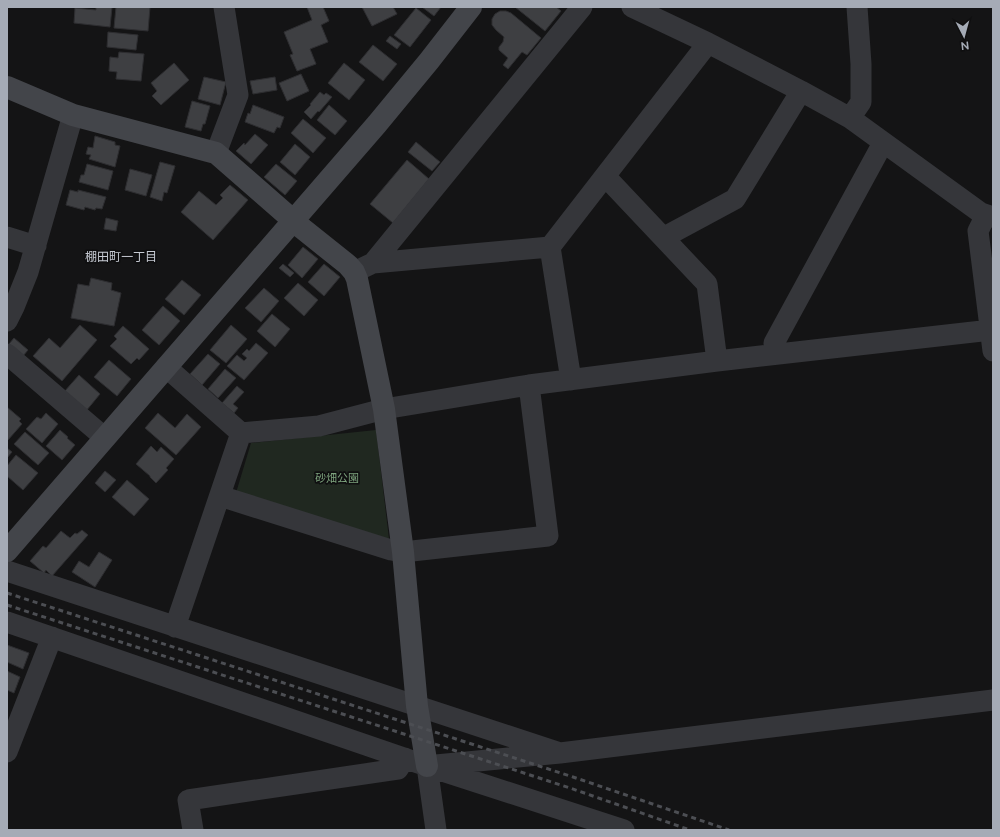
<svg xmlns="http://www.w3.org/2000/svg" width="1000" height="837" viewBox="0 0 1000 837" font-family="Raleway,'Noto Sans JP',sans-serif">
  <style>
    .green { fill: #202820 }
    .building { fill: #3e3f42; stroke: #2e2e31 }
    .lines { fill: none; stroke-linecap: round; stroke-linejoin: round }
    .street { stroke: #35363a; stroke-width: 21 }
    .secondary { stroke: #43454a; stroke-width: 22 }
    .rail { stroke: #4c4e53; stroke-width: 3; stroke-dasharray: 5 4; stroke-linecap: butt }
    .labels { text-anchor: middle; stroke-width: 3.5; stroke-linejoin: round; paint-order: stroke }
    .park-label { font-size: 11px; fill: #7ca17c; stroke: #0f0f10 }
    .neighbourhood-label { font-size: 12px; fill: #c6cad2; stroke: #0f0f10 }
  </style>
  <rect width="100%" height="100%" fill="#141415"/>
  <path class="green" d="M376,430L389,539L236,493L251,443Z"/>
  <path class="building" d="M96,7H112L110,27L74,23L75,8L96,10Z
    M116,7H150L148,31L114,28Z
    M307,7H323L329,21L321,25L328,42L310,49L316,64L297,71L290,55L293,54L284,32L312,20Z
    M362,7H393L397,14L372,26Z
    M422,7H441L434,16Z
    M515,7H556L561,11L545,31Z
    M416,8L431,20L410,47L394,35Z
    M500,11H506L511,13L541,38L527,55L522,52L508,69L503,65L508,58L499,50V47L503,42L504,37L496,30L492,25V19L495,14Z
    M108,32L138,35L136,50L107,47Z
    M390,36L401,44L397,49L386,41Z
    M373,45L397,64L383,81L359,62Z
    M119,52L144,54L141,81L116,79L117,72L109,71L110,57L118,58Z
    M174,63L189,80L161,105L152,96L157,91L151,83Z
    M344,63L365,80L349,100L328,83Z
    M301,74L309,91L287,101L279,83Z
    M204,77L226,82L220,105L198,99Z
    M275,77L277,90L253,94L250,81Z
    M320,92L324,95L326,93L332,97L319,112L318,111L311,119L304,112L311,105L310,104Z
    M192,101L210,106L205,124H203L201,131L185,127Z
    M253,105L284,117L280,128L277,127L274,133L245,122L248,113L250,114Z
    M329,105L347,121L335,135L317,120Z
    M303,119L326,138L313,153L291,133Z
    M255,134L268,145L251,164L236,151L244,143L245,145Z
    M95,136L115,142V145L120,146L115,167L89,159L91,155L86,154L88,147L93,148Z
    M416,142L440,162L432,171L408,152Z
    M295,144L310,157L295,175L280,162Z
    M407,160L429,179L393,223L370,204Z
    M160,162L175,166L167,193L164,192L162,201L150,197Z
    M87,164L113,171L108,190L79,182L81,175H84Z
    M276,164L297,181L285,195L264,177Z
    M130,169L152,175L146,196L125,190Z
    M230,185L248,200L213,240L181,212L199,191L216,205L223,198L220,195Z
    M70,190L78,192V190L106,197L102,209L96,208L95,210L85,207L84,210L66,205Z
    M106,218L118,221L116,231L104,229Z
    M303,247L318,259L302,278L288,265Z
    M283,264L294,273L290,277L279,268Z
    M324,264L340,277L324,296L308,282Z
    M91,278L112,283L111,290L121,293L114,326L71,318L78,284L89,286Z
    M182,280L201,295L184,315L165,299Z
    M298,283L318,300L304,316L284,298Z
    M264,288L279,301L261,322L245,308Z
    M163,306L180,321L159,345L142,330Z
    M272,314L290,329L275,347L257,331Z
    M80,325L97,340L62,381L33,356L49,338L60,348Z
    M231,325L247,339L226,363L210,350Z
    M123,326L149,349L139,360L137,358L131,364L110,346L117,339L114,336Z
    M14,338L28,350L23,356L9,344Z
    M256,343L268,353L244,380L227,366L237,355L244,361L247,358L242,354L247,349L249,351Z
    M208,354L220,364L202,385L190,374Z
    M109,360L131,379L117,396L94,377Z
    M225,369L236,378L218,398L208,389Z
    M79,375L100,394L86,411L64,392Z
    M237,386L244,392L233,404L238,408L234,413L222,403Z
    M7,407L21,419L19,421L22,424L8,440L7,439Z
    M46,413L58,424L42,443L26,429L37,417L41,419Z
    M158,413L175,428L187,414L201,427L176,455L145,428Z
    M60,430L68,437L67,438L75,445L62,460L46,446Z
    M25,432L49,453L38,465L14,444Z
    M151,446L157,452L161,447L174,459L166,468L168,470L156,483L150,477V476L136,464Z
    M7,448L12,452L7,458Z
    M16,455L38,473L23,490L7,476V466Z
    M105,471L116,480L105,492L95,483Z
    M127,480L149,499L134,516L112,497Z
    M82,530L88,535L52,576L46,570L44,573L30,561L43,546L46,548L61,531L70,538L75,533L77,534Z
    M99,552L112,560L95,587L72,572L79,561L89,567Z
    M7,645L29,653L23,669L7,662Z
    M7,671L20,677L14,693L7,690Z"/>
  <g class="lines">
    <path class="street" d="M632,7L708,43L801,91L850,118L981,213L993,217
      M850,118L861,102V64L857,7
      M216,153L238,95L224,7
      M605,176L707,284L717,361
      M986,215L978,231L993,351
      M7,237L36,246
      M665,239L670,234L735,199L801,91
      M550,247L571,380
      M373,263L582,7
      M354,272L373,263L550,247L708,43
      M7,321L14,307L28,272L73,115
      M7,354L105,438
      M775,354L774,343L883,143
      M166,367L241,433L319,426L384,409L529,385L717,361L991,330
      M220,496L391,550L403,552L548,536L529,385
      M7,571L560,753
      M7,622L427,766L624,830
      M175,627L241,433
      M7,752L52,637
      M436,765L560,753L993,700
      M427,766L436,830
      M193,830L188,800L398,769L405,758"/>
    <path class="secondary" d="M7,87L73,115L216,153L303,229L348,265L354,272L357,279L384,409L403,552L417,706L427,766
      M7,551L377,124L429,61L471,7"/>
    <path class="rail" d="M7,593L573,777L729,830
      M7,605L570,788L690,830"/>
  </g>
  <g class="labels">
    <g class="park-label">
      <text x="337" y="482">砂畑公園</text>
    </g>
    <g class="neighbourhood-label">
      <text x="121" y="261">棚田町一丁目</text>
    </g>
  </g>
  <rect width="1000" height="837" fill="none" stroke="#a5abb6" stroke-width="16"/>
  <g transform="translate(964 36) rotate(174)" stroke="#0f0f10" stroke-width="3" paint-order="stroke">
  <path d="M0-3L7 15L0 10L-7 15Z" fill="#a5abb6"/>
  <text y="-6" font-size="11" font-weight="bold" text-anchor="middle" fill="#a5abb6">N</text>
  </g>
</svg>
